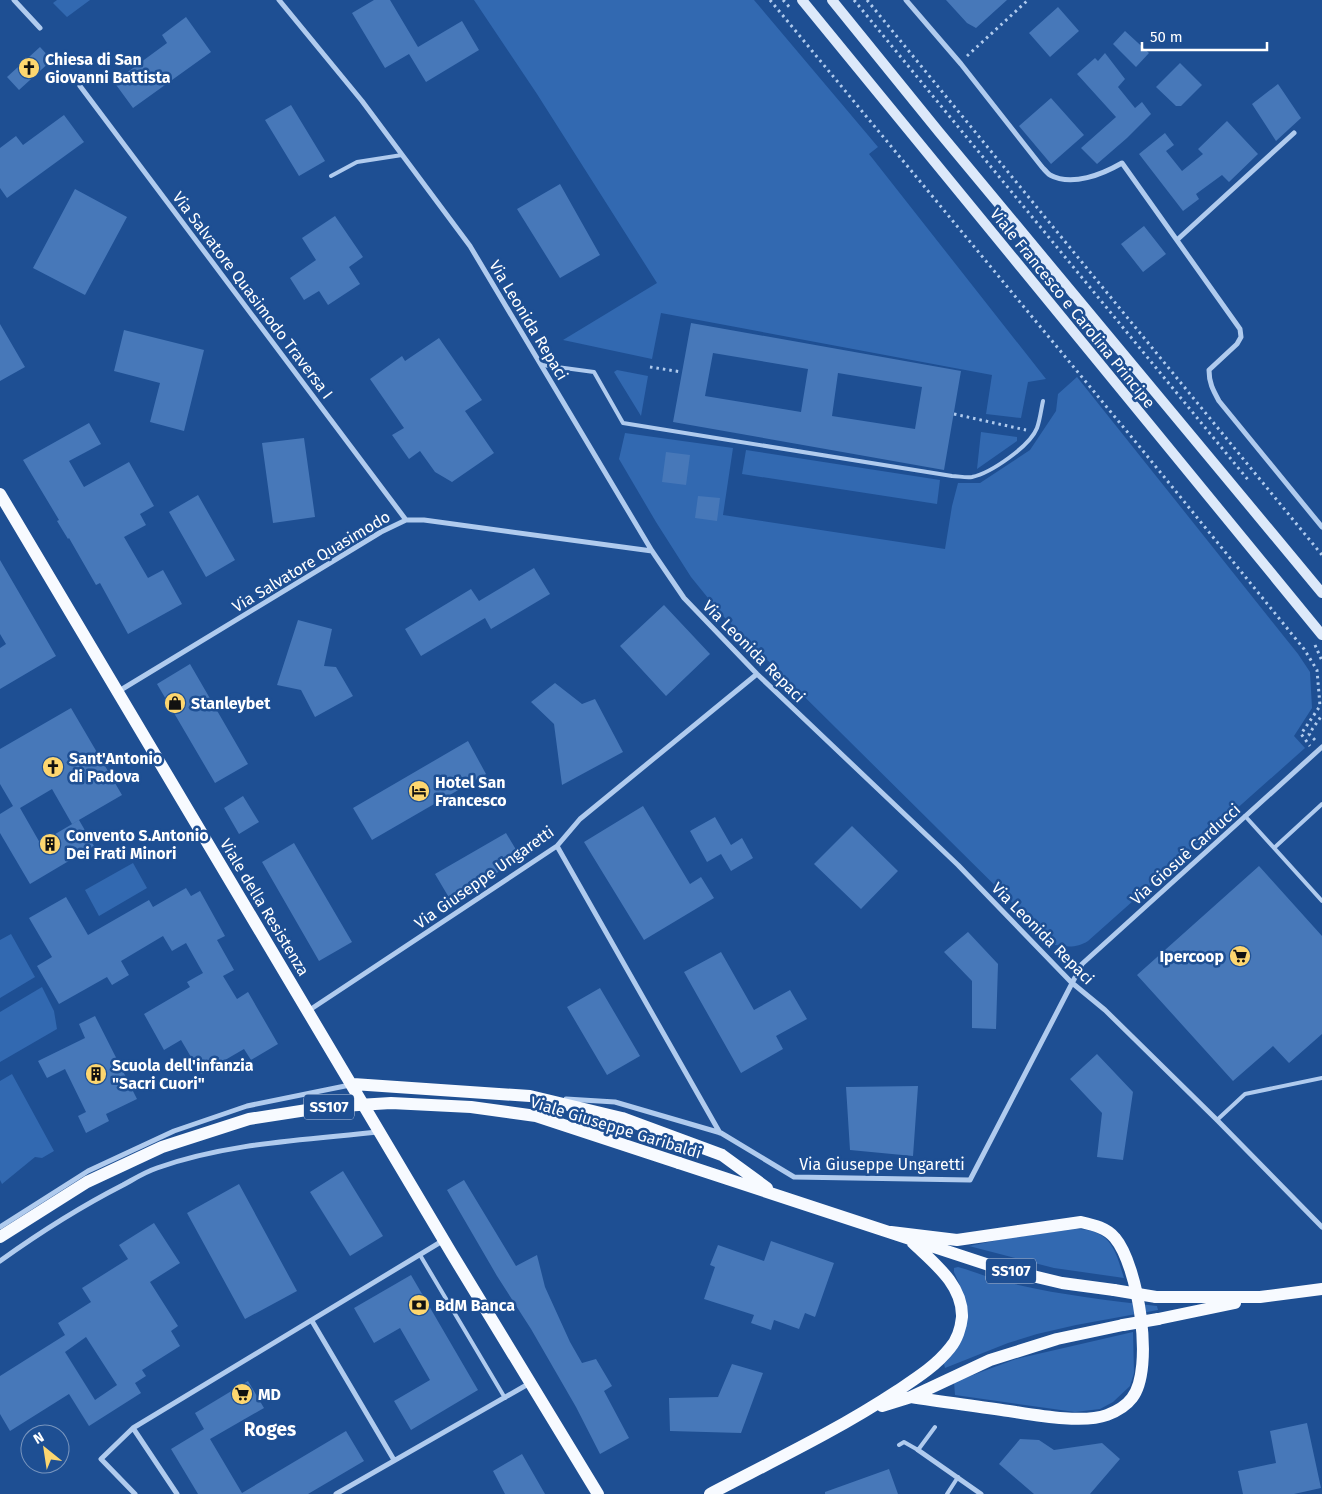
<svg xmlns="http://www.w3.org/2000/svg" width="1322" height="1494" viewBox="0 0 1322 1494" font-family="'Fira Sans',sans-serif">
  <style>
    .green { fill: #3269b1 }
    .building { fill: #4778b9; fill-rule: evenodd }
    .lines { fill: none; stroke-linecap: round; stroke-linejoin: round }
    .path { stroke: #b0cbee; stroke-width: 3; stroke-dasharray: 2.5 4; stroke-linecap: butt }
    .lane { stroke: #b0cbee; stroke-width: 4 }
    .street { stroke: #b0cbee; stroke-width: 5 }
    .secondary { stroke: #dde9fa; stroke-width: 10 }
    .primary { stroke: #f7faff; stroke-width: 12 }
    .primary-bridge { stroke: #f7faff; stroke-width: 12 }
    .labels { text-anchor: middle; stroke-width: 5; stroke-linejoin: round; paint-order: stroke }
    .shield { fill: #1e4f93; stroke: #bccadf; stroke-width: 1 }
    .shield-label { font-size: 15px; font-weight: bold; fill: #fff }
    .poi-label { font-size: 16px; font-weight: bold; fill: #fff; stroke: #1e4f93; text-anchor: start }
    .street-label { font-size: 16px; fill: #fff; stroke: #1e4f93 }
    .quarter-label { font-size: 19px; font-weight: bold; fill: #fff; stroke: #1e4f93 }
  </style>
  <rect width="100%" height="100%" fill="#1e4f93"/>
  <path class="green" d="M57,0H90L67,17L53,3Z
    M474,0H754L878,147L869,154L1046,379L1028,382L1021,418L986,414L992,375L661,313L652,359L563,340L657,283L537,94Z
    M617,370L648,376L641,416L614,372Z
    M1077,377L1298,654L1310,672L1312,708L1294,736L1305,748L1088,941C1077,948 1068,947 1055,945L721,614L691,577L656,522L619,459L625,433L733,448L723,515L945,549L952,506L958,483H980L1030,450L1056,411L1058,394Z
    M981,432L1017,437V441L977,469Z
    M746,450L940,480L937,504L742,474Z
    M133,863L147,888L99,916L85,890Z
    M11,934L35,977L0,998V940Z
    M42,987L54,1011L57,1029L0,1062V1012Z
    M12,1074L54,1151L42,1158L35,1157L2,1184L0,1180V1081Z
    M1076,1229C1111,1230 1115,1249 1124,1278L1054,1268L969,1246L1009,1238Z
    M958,1267C972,1271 987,1277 1002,1281C1053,1294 1105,1300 1157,1306L1158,1310L1076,1325L1037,1334L1008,1343L945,1368L944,1364L953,1354L961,1288L954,1272V1268Z
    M1133,1332L1134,1373L1130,1386L1113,1402L1100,1409L1075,1412L955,1395L954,1382L1016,1359Z"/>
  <path class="building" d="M374,0H390L418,47L462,21L479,50L426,82L409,54L385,68L352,13Z
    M946,0H1007L976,28L967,23Z
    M1058,7L1079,31L1050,57L1029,33Z
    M186,17L211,52L133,108L114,82L167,43L162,35Z
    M1125,31L1149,53L1136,67L1113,44Z
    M40,47L52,60L19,90L7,77Z
    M1105,53L1125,79L1118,87L1135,108L1142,102L1151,114L1127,138L1097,164L1081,148L1116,117L1077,74L1095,58L1098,61Z
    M1180,63L1202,85L1181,106H1176L1156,87Z
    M1278,84L1301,118L1276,141L1252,104Z
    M1051,98L1084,135L1051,164L1019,126Z
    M291,105L325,161L299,176L265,120Z
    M64,115L84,142L7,198L0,188V148L16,136L23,145Z
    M1227,121L1258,154L1229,182L1222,175L1196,194L1199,199L1183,211L1139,154L1165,133L1174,145L1166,151L1182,171L1203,154L1198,149Z
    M560,184L600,255L560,278L517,209Z
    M75,189L127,217L85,295L33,268Z
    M335,216L363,257L349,267L360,284L328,305L319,291L304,300L290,278L316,260L302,238Z
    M1144,226L1166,254L1143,272L1121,244Z
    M691,323L961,371L944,470L673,422ZM713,353L808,369L801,412L705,396ZM838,373L922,387L915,429L832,416Z
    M0,324L25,367L0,381Z
    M124,330L204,350L184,431L150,422L160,383L114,371Z
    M439,338L482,400L465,411L494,453L452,482L435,472L420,451L409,459L392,435L404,428L370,379L402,356L405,361Z
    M89,423L101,444L69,461L84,487L129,462L154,506L140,514L146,525L124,537L148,578L163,570L182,604L128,634L100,583L96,585L69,538L68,539L57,521L59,520L23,460Z
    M304,438L315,517L273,523L262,443Z
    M666,452L690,455L686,485L662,482Z
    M198,495L235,560L206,577L169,512Z
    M698,496L720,498L717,521L695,518Z
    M0,560L56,656L0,689V648L6,644L0,634Z
    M534,568L550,594L491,629L485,618L421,656L405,629L471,589L479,601Z
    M664,605L710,654L666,696L620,646Z
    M298,620L332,629L324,666L336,667L353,696L315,717L301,690L277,685Z
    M190,664L248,764L215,783L157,684Z
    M555,683L582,704L595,699L623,752L562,785L554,724L531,702Z
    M71,708L122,795L72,824L52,789L20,808L40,843L79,820L94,846L30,884L0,833V814L13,806L0,784V749Z
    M468,741L486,774L372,840L353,808Z
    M243,796L259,822L239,834L224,808Z
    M643,806L690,884L701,877L714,898L644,940L584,842Z
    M715,817L731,845L742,838L753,858L731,871L721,854L707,862L690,831Z
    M852,826L898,871L861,909L814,864Z
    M506,833L521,858L451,901L435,874Z
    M294,843L352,942L319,961L262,862Z
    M1259,866L1322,936V1034L1289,1063L1273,1046L1233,1081L1137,975Z
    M186,888L191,896L200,891L225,936L217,940L234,970L223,976L237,999L248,992L278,1044L251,1060L244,1049L201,1074L181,1040L164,1050L144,1014L190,987L187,982L203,973L186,943L172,951L163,936L121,961L129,975L112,985L107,977L59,1004L37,966L52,957L29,918L66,897L88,935L149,900L153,907Z
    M968,932L998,964L996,1029L972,1028V981L944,952Z
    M721,952L754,1010L790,990L807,1019L776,1036L783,1049L741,1073L684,972Z
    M600,988L640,1056L607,1075L567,1007Z
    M95,1016L137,1099L106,1114L109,1121L86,1133L78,1116L86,1112L65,1069L47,1078L38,1061L85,1038L79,1024Z
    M1097,1054L1133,1092L1123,1160L1097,1157L1102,1113L1070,1079Z
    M918,1086L913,1156L850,1150L846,1087Z
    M343,1171L383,1236L350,1256L310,1192Z
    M464,1180L516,1266L537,1255L545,1287L570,1342L582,1363L596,1359L612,1386L604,1391L629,1438L600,1454L576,1407L531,1329L497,1276L447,1190Z
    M239,1184L297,1291L245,1319L187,1213Z
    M154,1223L180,1263L150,1282L178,1326L171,1331L180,1346L142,1370L146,1376L135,1383L141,1393L89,1426L69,1394L10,1431L0,1414V1376L65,1335L58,1323L91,1302L82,1288L128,1259L119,1245ZM86,1337L117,1385L95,1400L65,1352Z
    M771,1241L834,1263L815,1317L805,1313L799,1329L774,1320L771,1330L751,1323L754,1315L704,1299L715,1267L710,1265L718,1245L764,1261Z
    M411,1275L478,1390L411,1430L394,1401L430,1380L400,1328L374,1343L354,1308Z
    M732,1364L763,1373L741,1433L670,1431L669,1398L718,1397Z
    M248,1381L264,1408L210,1439L242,1493L346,1431L364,1461L308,1494H198L171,1449L204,1429L195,1413Z
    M1307,1423L1321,1488L1294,1494H1243L1238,1471L1276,1463L1270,1431Z
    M1020,1439L1039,1440L1054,1450L1102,1443L1120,1459L1090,1494H1034L999,1464Z
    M522,1454L545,1494H505L493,1471Z
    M889,1469L898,1494H825V1492Z"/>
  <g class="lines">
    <path class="path" d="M770,0L1139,446L1304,649L1317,670L1320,706L1301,734L1310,746
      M783,0L791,9
      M854,0L1249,481
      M867,0L1322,555
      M967,56L1028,0
      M650,367L682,372
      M954,414L1026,430
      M1315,645L1322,661
      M1315,740L1309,734L1322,715"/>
    <path class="lane" d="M331,176L357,162L402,155
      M542,365L594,372L623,423L952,476C958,476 966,478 972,477C991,473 1030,446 1037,428C1040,420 1041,410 1043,401
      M1245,816L1322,901
      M1274,848L1322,804
      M1217,1120L1245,1094L1322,1078
      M420,1255L505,1398
      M899,1445L904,1442L918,1450L935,1427
      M947,1494L958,1477"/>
    <path class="street" d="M14,0L40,28
      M279,0L362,101L470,246L652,551L684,598L757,674L958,865L1071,982L1105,1010L1217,1120L1322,1227
      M906,0L961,64L1042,167C1044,169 1047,173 1050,175C1072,187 1103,174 1122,163L1240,329L1241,337L1237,344L1209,370C1209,383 1213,390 1219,401L1322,527
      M80,86L406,520
      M1177,240L1294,133
      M119,691L381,532L406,520H424L652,551
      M557,846L720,1133
      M308,1011L557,846L580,819L757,674
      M566,1099L615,1102L721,1133L794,1177L970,1180L1082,964L1322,747
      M0,1227L88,1171L174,1131L247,1106L350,1085
      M0,1261C39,1233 80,1207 123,1185C134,1179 145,1172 157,1168C227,1143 304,1140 378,1132
      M312,1321L394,1460
      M133,1428L177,1494
      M918,1450L981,1494
      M135,1494L101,1459L133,1428L444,1240
      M336,1494L530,1383"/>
    <path class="secondary" d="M802,0L1322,635
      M832,0L939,132L1322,593"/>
    <path class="primary" d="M0,494L452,1254L598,1494
      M353,1084L530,1096L622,1118L722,1155L767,1188
      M679,1163L995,1267L1062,1283L1114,1290
      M891,1232L957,1240L1081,1222C1094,1225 1107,1228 1115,1238C1138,1265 1155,1369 1132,1398C1126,1406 1115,1412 1107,1415C1083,1424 1035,1415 1009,1411C976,1406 943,1402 911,1397
      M1156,1297H1260L1322,1289
      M1158,1319L1235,1303
      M882,1406L911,1397L990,1360L1057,1339L1123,1325
      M710,1494C773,1461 838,1430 897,1391C915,1379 936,1366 950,1348C957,1340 961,1327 962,1317C963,1285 934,1263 913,1243"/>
    <path class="primary-bridge" d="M0,1237L87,1182L162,1147L249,1119L326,1107L391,1103L471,1107L536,1116L679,1163
      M1114,1290L1156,1297
      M1123,1325L1158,1319"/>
  </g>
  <defs>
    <g id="church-disc" transform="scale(1.125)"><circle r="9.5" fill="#fdd66f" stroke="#1e4f93"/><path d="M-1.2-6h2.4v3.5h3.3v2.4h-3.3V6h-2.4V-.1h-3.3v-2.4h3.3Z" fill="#111"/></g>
    <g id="shop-disc" transform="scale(1.125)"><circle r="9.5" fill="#fdd66f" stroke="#1e4f93"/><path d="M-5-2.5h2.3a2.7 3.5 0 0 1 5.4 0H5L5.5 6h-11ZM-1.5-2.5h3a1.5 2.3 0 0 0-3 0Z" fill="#111"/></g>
    <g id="hotel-disc" transform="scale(1.125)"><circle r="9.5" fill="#fdd66f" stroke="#1e4f93"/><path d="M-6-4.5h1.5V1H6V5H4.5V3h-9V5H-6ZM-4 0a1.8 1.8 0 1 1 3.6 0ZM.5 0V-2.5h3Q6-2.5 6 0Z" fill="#111"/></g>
    <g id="building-disc" transform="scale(1.125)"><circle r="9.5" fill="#fdd66f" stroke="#1e4f93"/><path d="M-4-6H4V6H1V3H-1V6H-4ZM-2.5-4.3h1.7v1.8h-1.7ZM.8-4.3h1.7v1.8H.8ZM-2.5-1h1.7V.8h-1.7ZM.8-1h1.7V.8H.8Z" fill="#111"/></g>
    <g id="supermarket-disc" transform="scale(1.125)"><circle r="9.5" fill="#fdd66f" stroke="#1e4f93"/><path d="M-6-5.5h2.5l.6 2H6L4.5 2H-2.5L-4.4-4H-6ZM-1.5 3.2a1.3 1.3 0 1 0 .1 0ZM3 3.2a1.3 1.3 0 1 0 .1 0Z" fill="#111"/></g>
    <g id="bank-disc" transform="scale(1.125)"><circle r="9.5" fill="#fdd66f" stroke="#1e4f93"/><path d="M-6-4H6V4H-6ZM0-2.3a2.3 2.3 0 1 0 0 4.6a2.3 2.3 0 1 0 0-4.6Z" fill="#111"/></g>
  </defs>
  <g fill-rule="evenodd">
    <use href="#church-disc" x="29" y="68"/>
    <use href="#shop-disc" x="175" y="703"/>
    <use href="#church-disc" x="53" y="767"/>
    <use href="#hotel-disc" x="419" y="791"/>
    <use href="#building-disc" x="50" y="844"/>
    <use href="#supermarket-disc" x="1240" y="956"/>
    <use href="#building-disc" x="96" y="1074"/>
    <use href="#bank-disc" x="419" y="1305"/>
    <use href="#supermarket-disc" x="242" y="1394"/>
  </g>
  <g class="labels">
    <g class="shield">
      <rect x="304" y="1094.5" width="50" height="25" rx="4"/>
      <rect x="986" y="1258.5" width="50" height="25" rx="4"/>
    </g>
    <g class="shield-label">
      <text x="329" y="1112">SS107</text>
      <text x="1011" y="1276">SS107</text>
    </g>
    <g class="poi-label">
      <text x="45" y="65">Chiesa di San<tspan x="45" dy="18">Giovanni Battista</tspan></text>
      <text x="191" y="709">Stanleybet</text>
      <text x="69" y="764">Sant'Antonio<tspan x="69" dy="18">di Padova</tspan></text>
      <text x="435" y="788">Hotel San<tspan x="435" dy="18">Francesco</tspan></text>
      <text x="66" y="841">Convento S.Antonio<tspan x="66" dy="18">Dei Frati Minori</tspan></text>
      <text x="1224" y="962" text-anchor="end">Ipercoop</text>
      <text x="112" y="1071">Scuola dell'infanzia<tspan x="112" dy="18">"Sacri Cuori"</tspan></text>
      <text x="435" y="1311">BdM Banca</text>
      <text x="258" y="1400">MD</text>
    </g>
    <g class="street-label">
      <text transform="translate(253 295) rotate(53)" y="6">Via Salvatore Quasimodo Traversa I</text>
      <text transform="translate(1073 308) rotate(51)" y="6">Viale Francesco e Carolina Principe</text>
      <text transform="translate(529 320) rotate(59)" y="6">Via Leonida Repaci</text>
      <text transform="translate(311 561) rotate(-31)" y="6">Via Salvatore Quasimodo</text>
      <text transform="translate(754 651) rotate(45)" y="6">Via Leonida Repaci</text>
      <text transform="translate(1185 854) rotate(-42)" y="6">Via Giosuè Carducci</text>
      <text transform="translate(484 877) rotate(-35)" y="6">Via Giuseppe Ungaretti</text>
      <text transform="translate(265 907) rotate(59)" y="6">Viale della Resistenza</text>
      <text transform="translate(1043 933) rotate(45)" y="6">Via Leonida Repaci</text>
      <text transform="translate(616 1127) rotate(17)" y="6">Viale Giuseppe Garibaldi</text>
      <text x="882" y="1170">Via Giuseppe Ungaretti</text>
    </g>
    <g class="quarter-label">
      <text x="270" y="1436">Roges</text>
    </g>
  </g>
  <g transform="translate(45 1449) rotate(330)"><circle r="24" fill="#1e4f93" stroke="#7895be"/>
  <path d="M0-4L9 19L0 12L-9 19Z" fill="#fdd66f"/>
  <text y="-8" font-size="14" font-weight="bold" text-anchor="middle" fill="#ffffff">N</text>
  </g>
  <path d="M1142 42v8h125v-8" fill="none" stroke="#ffffff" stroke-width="2.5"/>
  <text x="1150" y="42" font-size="15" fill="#ffffff" stroke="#1e4f93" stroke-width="4" paint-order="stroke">50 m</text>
</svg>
